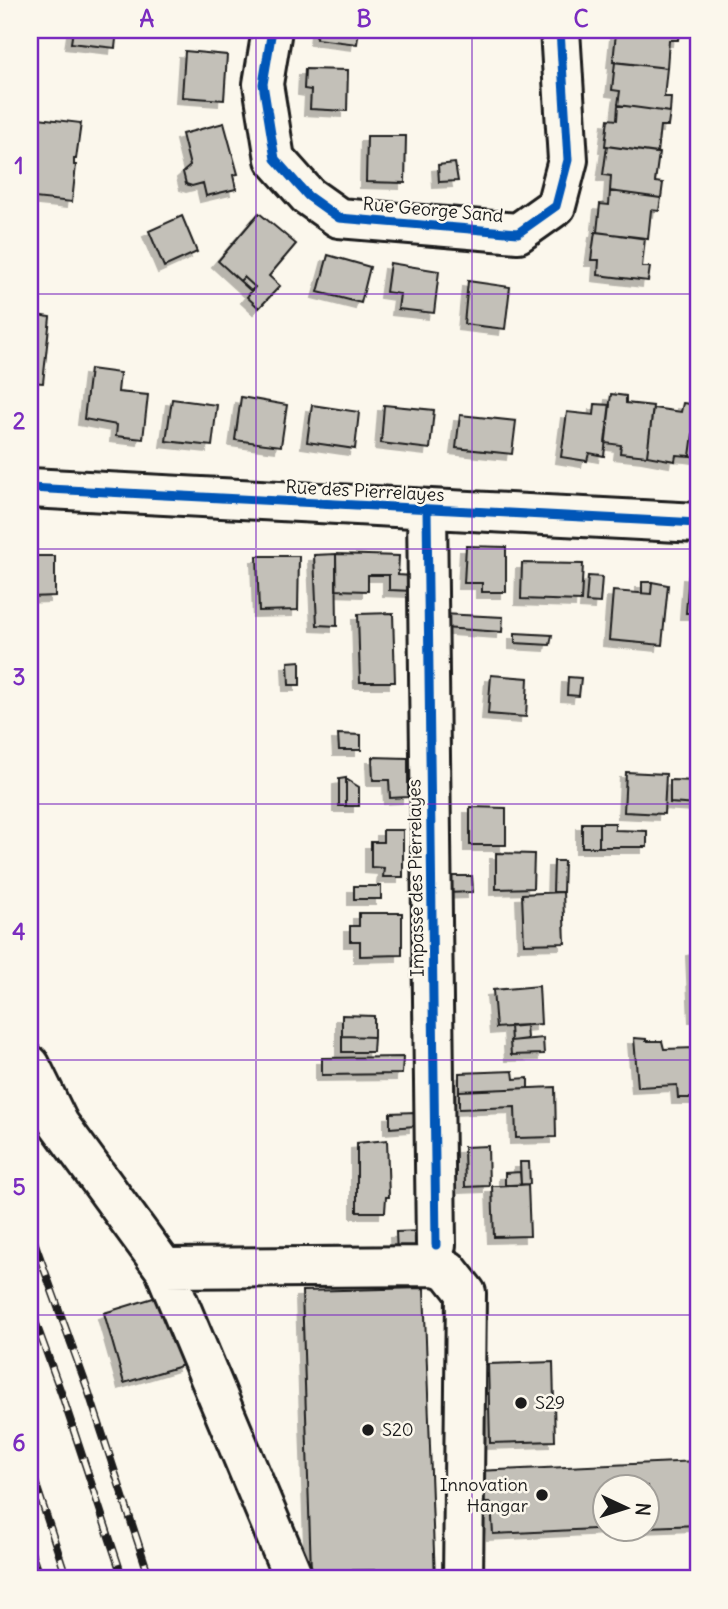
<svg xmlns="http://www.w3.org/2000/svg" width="728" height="1609" viewBox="0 0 728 1609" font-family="Delius,sans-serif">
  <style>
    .building { fill: #c3c0b8; stroke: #1c1c1c; stroke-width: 2; filter: url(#shadow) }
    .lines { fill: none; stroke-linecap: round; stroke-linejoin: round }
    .minor-casing { stroke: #1c1c1c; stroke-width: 44 }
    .minor { stroke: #fbf7ec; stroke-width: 38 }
    .rail-casing { stroke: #1c1c1c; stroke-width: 8 }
    .rail { stroke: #fbf7ec; stroke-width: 5; stroke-dasharray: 16; stroke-linecap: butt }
    .cycleway-casing { stroke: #fbf7ec; stroke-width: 13 }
    .cycleway { stroke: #0057b8; stroke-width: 9 }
    .grid { fill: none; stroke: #7b2cbf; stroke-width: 2; stroke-opacity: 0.55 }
    .poi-dot { fill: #1c1c1c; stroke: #fbf7ec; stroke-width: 2.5 }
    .labels { text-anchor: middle; stroke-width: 5; stroke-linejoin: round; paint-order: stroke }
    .street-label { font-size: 18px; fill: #1c1c1c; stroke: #fbf7ec }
    .poi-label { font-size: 18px; fill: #1c1c1c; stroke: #fbf7ec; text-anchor: start }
    .neatline { fill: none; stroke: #7b2cbf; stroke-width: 2.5 }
    .grid-label { font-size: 23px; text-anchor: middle; font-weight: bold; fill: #7b2cbf }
  </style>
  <defs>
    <filter id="shadow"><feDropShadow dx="-6" dy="6" stdDeviation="0" flood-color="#0004"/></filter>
  </defs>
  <rect width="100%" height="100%" fill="#fbf7ec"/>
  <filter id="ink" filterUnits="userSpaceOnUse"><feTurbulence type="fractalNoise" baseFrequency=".0143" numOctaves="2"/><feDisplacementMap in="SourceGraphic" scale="14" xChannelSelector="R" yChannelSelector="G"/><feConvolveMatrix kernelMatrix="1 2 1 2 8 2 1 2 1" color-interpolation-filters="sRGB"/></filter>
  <g filter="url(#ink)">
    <path class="building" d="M73,30H117L115,48L71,43Z
      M317,30H359L357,44L316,39Z
      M628,30H679L678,40H669L667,68L613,62L616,33H627Z
      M185,51L227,55L224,100L182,97Z
      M615,62L667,68L664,97H671L670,112L618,105L620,91L612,90Z
      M305,69L348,70L347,111L310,109L311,90L304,89Z
      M618,105L670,112L668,126H660L657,153L605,146L608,119L617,120Z
      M30,117L81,123L76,159H74V165H76L72,202L35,198L30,241Z
      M224,123L238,174L233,175L236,189L206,196L203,183L192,186L186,184L183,172L190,166L182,134Z
      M367,136H406L405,183L366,182Z
      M607,146L659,153L655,182L663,183L661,198L610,191L611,176L603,175Z
      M455,163L458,181L439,182L438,165Z
      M610,191L661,198L659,211L651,210L648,239L597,232L600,204L609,205Z
      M259,213L296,244L269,276L280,286L259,308L247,297L255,287L244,277L240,281L218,261Z
      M182,216L197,252L164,267L149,231Z
      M595,232L645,238L642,267H650L648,281L598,275L599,260H591Z
      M328,255L370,267L361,303L318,292Z
      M390,263L439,271L434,313L398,309L400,294L386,292Z
      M244,277L255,287L251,291L240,281Z
      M468,281L510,287L505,329L464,324Z
      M30,314L50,317L43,383L30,382Z
      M90,369L120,373L118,392L148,395L143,439L116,436L117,425L84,419Z
      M611,394L626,396V403L653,406L647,456L620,453L621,445L605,443Z
      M241,397L287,405L281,446L235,440Z
      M172,399L217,405L212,446L166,441Z
      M683,403L697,405L690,456L676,455L675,461L647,456L653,408L681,412Z
      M595,404L610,405L604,456L589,453L587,461L561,457L567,412L594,415Z
      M312,405L359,412L355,449L307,442Z
      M384,405L434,410L430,449L381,443Z
      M697,405H698V457L690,456Z
      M460,415L516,421L512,454L456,448Z
      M466,546L506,547V592H482V583H464Z
      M336,554L399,556L398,575L413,576V591L389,590V575H368V591L336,590Z
      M336,554L337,626L317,625L314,555Z
      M30,556H55V596L30,597Z
      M257,556H299L298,610L259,611Z
      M522,563L583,564L581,601L521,599Z
      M689,574L698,575V613H686Z
      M588,576L602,577L600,603L586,602Z
      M642,582H652L651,594H642Z
      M652,582L668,585L662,645L609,640L613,591L651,594Z
      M393,613L395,682H360L358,614Z
      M442,614L503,617L502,632L443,628Z
      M515,633L552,635L550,645L515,643Z
      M300,661V685H289L288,662Z
      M491,675L528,678L526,717L488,714Z
      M568,677L581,678L579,696L567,695Z
      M338,734L361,735V750H339Z
      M372,757L408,758V797L390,798L389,780H373Z
      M626,772L666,774L664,814L624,812Z
      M346,778V806H339V779Z
      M346,779L359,787V806H346Z
      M670,780L698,781V805L670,803Z
      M470,807L506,808V845H470Z
      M582,823H599V847H582Z
      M599,823H615V830L647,831V847H599Z
      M383,830H403V877H383L384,868L371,867V842H383Z
      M496,853L534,854L533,888L496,889Z
      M554,861H564L563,892H553Z
      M446,876H472L473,892L446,893Z
      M354,886H381V899H354Z
      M563,892L565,943L524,944L522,894Z
      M359,913H402V955L360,956V941H350V926H359Z
      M698,949V1016H695L692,950Z
      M539,986L541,1024L496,1028L493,990Z
      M342,1015L374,1016V1037L342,1036Z
      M526,1025L527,1039L511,1041L510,1026Z
      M342,1036L374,1037L373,1052H342Z
      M543,1038L544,1054L511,1055L510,1041Z
      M634,1038L646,1039V1041H662L664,1049L695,1048L698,1098H678L677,1085L638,1087Z
      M403,1057L402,1074L322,1075V1058Z
      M513,1071L514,1079L528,1078V1088L459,1091V1073Z
      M555,1087L556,1137L516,1138L515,1107L459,1109V1091Z
      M415,1112V1126L390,1128V1113Z
      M387,1140L389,1197H386L385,1212H357V1143Z
      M488,1146L489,1186L465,1187L464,1147Z
      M520,1162H529L530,1184L521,1185Z
      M520,1172L521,1185H505V1173Z
      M528,1184L530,1236L494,1237L492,1186Z
      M420,1231V1253L397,1254L396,1232Z
      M424,1288L435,1579H391L390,1570L311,1571L302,1291Z
      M163,1295L184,1365L124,1383L104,1313Z
      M553,1362L555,1441L490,1443L488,1364Z
      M698,1461V1525L648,1527V1486H606V1528H614L493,1534L491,1503H478L477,1471Z"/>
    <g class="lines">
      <g class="minor-casing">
        <path id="minor" d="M272,30L263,84L275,159L308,196L339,218L518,233L556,206L568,160L560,30
          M30,488L698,523
          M427,510L436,1245
          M30,1065L59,1124L164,1268L294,1579
          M164,1268L434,1266L448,1270L466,1293L463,1579"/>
      </g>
      <use href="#minor" class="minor"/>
      <g class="rail-casing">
        <path id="rail" d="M30,1230L88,1390L150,1579
          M30,1307L62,1395L123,1579
          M30,1466L67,1579
          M30,1549L40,1579"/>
      </g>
      <use href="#rail" class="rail"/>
      <g class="cycleway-casing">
        <path id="cycleway" d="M272,30L263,84L275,159L308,196L339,218L518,233L556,206L568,160L560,30
          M30,488L698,523
          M427,510L436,1245"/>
      </g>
      <use href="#cycleway" class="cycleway"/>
    </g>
  </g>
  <path class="grid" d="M256,30V1579M472,30V1579M30,294H698M30,549H698M30,804H698M30,1060H698M30,1315H698"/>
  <g class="poi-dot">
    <circle cx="521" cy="1403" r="7"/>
    <circle cx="368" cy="1430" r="7"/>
    <circle cx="542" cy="1495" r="7"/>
  </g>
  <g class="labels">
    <g class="street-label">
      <text transform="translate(433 210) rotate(5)" y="6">Rue George Sand</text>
      <text transform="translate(365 491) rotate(3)" y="6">Rue des Pierrelayes</text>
      <text transform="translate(416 878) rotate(-91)" y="6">Impasse des Pierrelayes</text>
    </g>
    <g class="poi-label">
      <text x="535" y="1409">S29</text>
      <text x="382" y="1436">S20</text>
      <text x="528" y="1491" text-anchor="end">Innovation<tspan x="528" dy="21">Hangar</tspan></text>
    </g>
  </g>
  <rect width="728" height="1609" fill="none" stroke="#fbf7ec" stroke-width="77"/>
  <g transform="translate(626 1508) rotate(94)"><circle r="33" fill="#fbf7ec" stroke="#a29f99" stroke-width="2"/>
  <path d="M0-5L12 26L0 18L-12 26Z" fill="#1c1c1c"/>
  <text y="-10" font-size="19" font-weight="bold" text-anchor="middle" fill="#1c1c1c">N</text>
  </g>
  <rect x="38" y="38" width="652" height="1532" class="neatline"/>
  <g class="grid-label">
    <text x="147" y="27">A</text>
    <text x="364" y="27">B</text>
    <text x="581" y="27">C</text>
    <text x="19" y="174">1</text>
    <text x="19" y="429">2</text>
    <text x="19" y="685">3</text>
    <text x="19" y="940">4</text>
    <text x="19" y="1195">5</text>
    <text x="19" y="1451">6</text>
  </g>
</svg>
